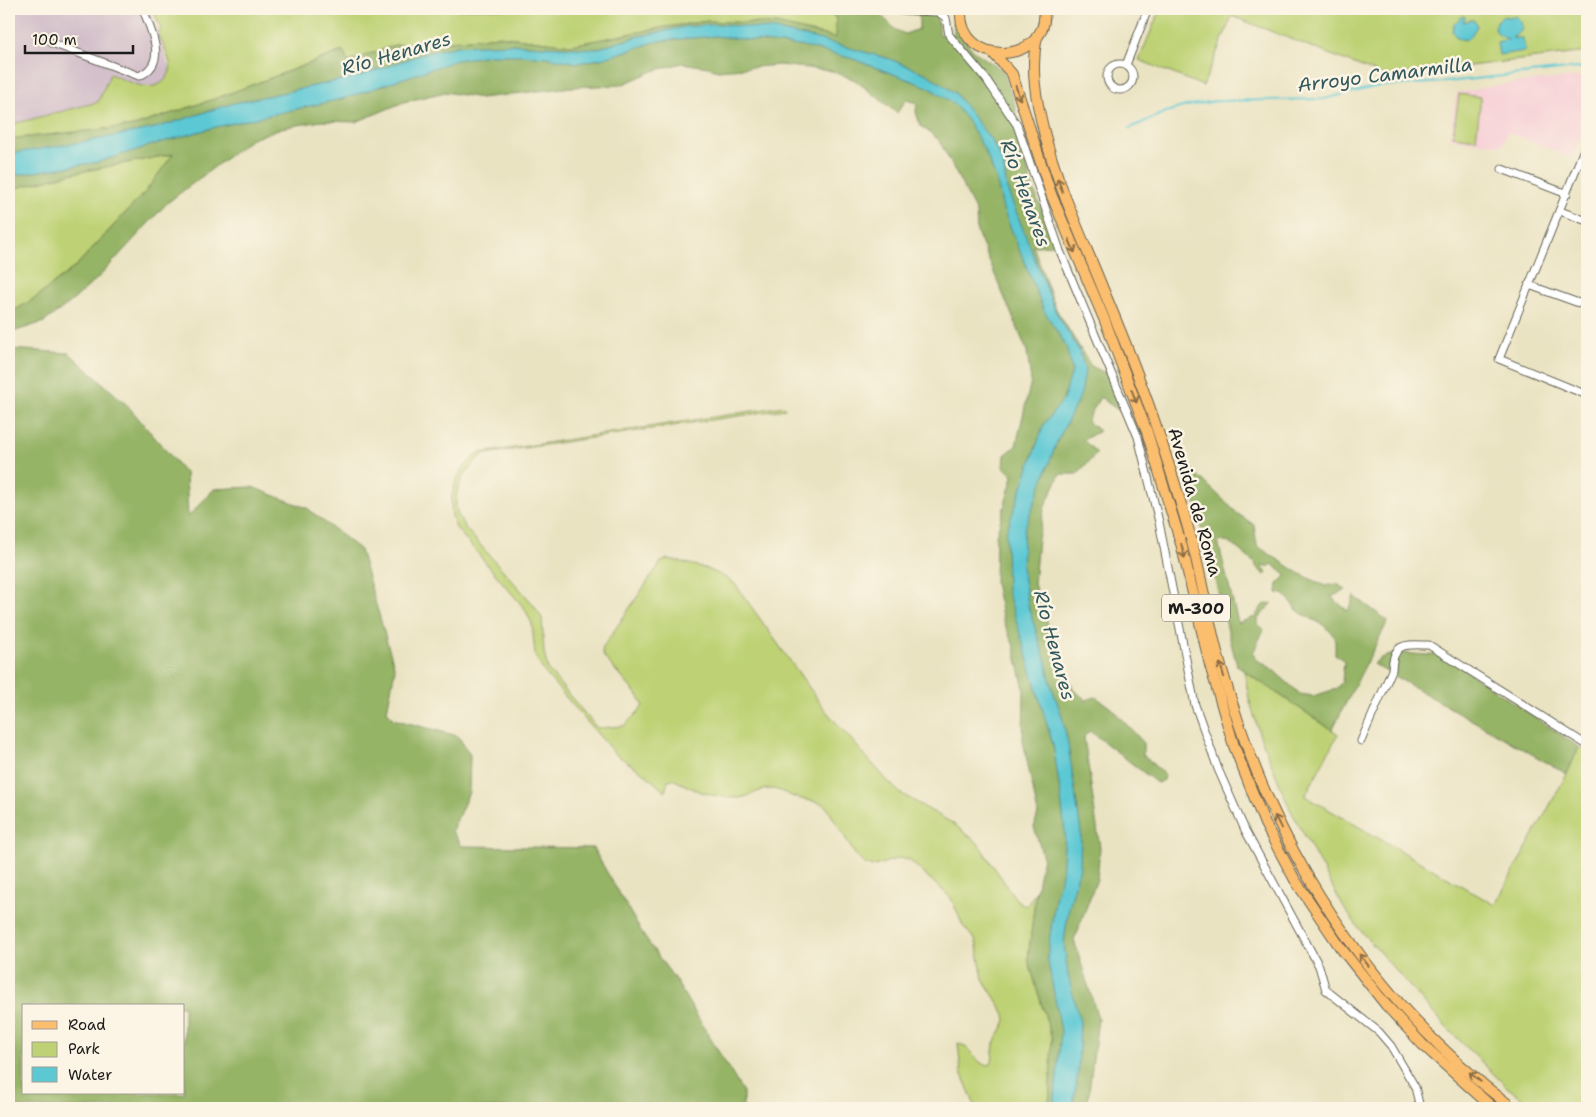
<svg xmlns="http://www.w3.org/2000/svg" width="1596" height="1117" viewBox="0 0 1596 1117" font-family="'Shantell Sans',sans-serif">
  <style>
    .built { fill: #f6cfd6 }
    .industrial { fill: #d1bdc9 }
    .green { fill: #bed275; stroke: #6d7748 }
    .forest { fill: #96b466; stroke: #596841; fill-rule: evenodd }
    .water { fill: #5cc8d4; stroke: #3c7278 }
    .lines { fill: none; stroke-linecap: round; stroke-linejoin: round }
    .stream { stroke: #5cc8d4; stroke-width: 2 }
    .minor-casing { stroke: #646256; stroke-width: 9 }
    .primary-casing { stroke: #646256; stroke-width: 12 }
    .minor { stroke: #fff; stroke-width: 7 }
    .primary { stroke: #fbbe6e; stroke-width: 10 }
    .oneway { stroke: #8c6d45 }
    .labels { text-anchor: middle; stroke-width: 5; stroke-linejoin: round; paint-order: stroke }
    .shield { fill: #fcf5e5; stroke: #5f5d58; stroke-width: 1 }
    .shield-label { font-size: 16px; font-weight: bold; fill: #1c1c1c }
    .street-label { font-size: 18px; fill: #1c1c1c; stroke: #fcf5e5 }
    .water-label { font-size: 19px; font-style: italic; fill: #32585c; stroke: #fcf5e5 }
  </style>
  <rect width="100%" height="100%" fill="#fcf5e5"/>
  <filter id="ink" filterUnits="userSpaceOnUse"><feTurbulence type="fractalNoise" baseFrequency=".02" numOctaves="2"/><feDisplacementMap in="SourceGraphic" scale="10" xChannelSelector="R" yChannelSelector="G"/><feConvolveMatrix kernelMatrix="1 2 1 2 8 2 1 2 1" color-interpolation-filters="sRGB"/></filter>
  <filter id="wash" filterUnits="userSpaceOnUse"><feTurbulence type="fractalNoise" baseFrequency=".0096" numOctaves="4" result="noise"/><feDisplacementMap in="SourceGraphic" scale="20" xChannelSelector="R" yChannelSelector="G"/><feGaussianBlur stdDeviation="1.12" result="paint"/><feColorMatrix in="noise" values="0 0 0 0 0 0 0 0 0 0 0 0 0 0 0 0 0 1.4 0 .05"/><feComposite in="paint" operator="in"/></filter>
  <g filter="url(#wash)">
    <rect width="100%" height="100%" fill="#eae3c2"/>
    <path class="built" d="M1587,76V129L1584,128L1572,158L1508,132L1502,145L1450,139L1456,93L1512,83Z"/>
    <path class="industrial" d="M9,9H150L172,76L165,97L98,102L9,125Z"/>
    <path class="green" d="M153,9H830L836,18L837,38L776,24L708,21L660,28L571,45L498,36L431,43L395,45L348,62L342,51L217,98L134,126L9,139V125L98,102L110,74C126,80 154,97 167,77C170,73 171,67 170,63C167,53 162,43 158,33L161,29Z
      M1160,9H1587V52L1385,76L1232,16L1203,86L1139,60Z
      M1459,94L1481,97L1476,139L1453,136Z
      M174,154L146,191L76,266L38,296L9,314V190L69,174Z
      M784,406L785,409L485,454C466,466 450,492 458,515C460,520 464,525 466,529L533,604L542,618L544,653L548,670L597,728L624,726L641,709L643,705L639,697L604,657L602,652L603,647L661,562L668,559C693,565 714,568 735,584L826,711L884,777L900,793L952,823L977,842L1015,898L1024,906L1028,904L1036,891L1028,959L1052,1039L1049,1108H976L961,1072L958,1043C970,1047 973,1059 986,1066L992,1063L994,1043L1006,1021L1005,1014L983,979L976,941L963,926L951,898L909,860L899,858L872,867L863,863L856,856L826,806C817,800 807,801 797,798C787,795 779,788 768,789C757,790 746,799 735,798C711,797 693,790 673,779L668,780L665,792L644,773L615,754L544,672L535,656L532,624L525,609L456,528C444,503 455,466 481,453Z
      M1244,671L1338,734L1305,796L1495,905L1567,774L1579,747L1587,752V1108H1534L1507,1087L1442,1023L1361,931L1344,908L1289,807L1260,736L1249,698Z"/>
    <path class="forest" d="M830,9H875L896,30L905,34L919,29V15H936L940,35H954V21L957,22L964,40L975,52L1002,70L1016,108L1014,125L1025,159L1031,183L1056,245L1033,246L1056,309L1091,366L1109,375L1126,416L1100,397L1087,421L1099,431L1083,440L1097,453L1077,474H1060L1045,506L1038,538L1034,584L1054,642L1074,690L1086,700L1096,697L1111,708L1143,742V755L1165,775L1164,780L1157,783L1090,731L1084,737L1100,848L1097,879L1074,940L1098,1018L1087,1108H1049L1052,1039L1028,959L1036,891L1043,857L1034,827L1038,814L1023,741L1024,689L1014,646L1003,620L995,583L996,536L1013,476L1004,467L1005,455L1016,446L1031,381L1027,351L977,232L976,212L939,140L920,125L916,112L917,103L906,100L897,113L855,80L832,71L780,65L718,70L708,67L682,63L653,71L621,85L572,87L481,98L445,92L404,102L356,122L321,121L281,128L250,140L167,203L100,276L71,302L44,322L9,333V314L38,296L76,266L146,191L173,154L69,174L9,190V139L134,126L217,98L343,51L348,62L395,45L431,43L498,36L571,45L660,28L708,21L776,24L836,38V18L833,16Z
      M9,349L69,353L127,405L186,474L188,517L214,489L252,487L307,508L360,550L395,669L387,711L393,719L458,736L470,755L469,792L452,831L462,846L593,848L645,938L674,978L743,1092V1108H9ZM24,1006H184V1093H24Z
      M1187,465L1238,514L1254,525L1257,546L1299,573L1325,586L1337,584L1346,590L1331,597L1348,611L1354,596L1388,621L1332,730L1237,666L1186,467ZM1226,541L1238,549L1256,564L1255,566L1265,575L1267,573L1262,566L1268,567L1272,564L1286,575L1278,583L1277,593C1290,594 1289,603 1297,610C1308,619 1325,622 1333,635C1336,639 1335,649 1335,654L1344,661L1342,682L1336,689L1313,696L1300,694L1271,668L1257,660L1253,653L1264,629L1258,625V619L1272,603L1263,605L1255,617L1238,623L1218,542Z
      M1397,653L1444,656L1579,747L1567,774L1373,664L1381,658Z"/>
    <path class="water" d="M1462,16L1465,17L1463,22L1472,19L1476,22L1477,26L1471,36L1465,40L1457,38L1452,31L1454,24Z
      M1504,16L1512,18L1514,16C1521,19 1523,24 1521,31L1512,38H1523L1525,51L1499,55L1497,42L1509,39L1500,36L1495,29L1497,21Z
      M718,24L775,30L814,38L890,59L927,74L955,93L992,141L1003,163L1007,189L1056,312L1080,352L1085,371L1081,394L1057,442L1024,530L1022,567L1029,609L1046,662L1052,688L1062,716L1068,744L1081,832L1080,867L1069,907L1064,943L1068,975L1080,1022L1078,1074L1073,1108H1054L1061,1031L1047,957L1055,899L1062,874L1065,833L1061,798L1053,745L1007,590L1006,532L1044,424L1063,400L1072,371L1066,346L1044,311L1003,209L996,178L985,151L969,123L954,104L928,87L850,58L806,47L715,36L658,41L605,58L578,63L546,57L523,55H489L457,60L346,98L216,127L155,144L99,162L9,176V154L94,140L155,128L234,103L360,76L422,54L457,46L509,44L595,49L640,36L684,27Z"/>
    <g class="lines">
      <path class="stream" d="M1130,128L1166,112L1186,106L1216,101L1324,99L1379,86L1446,82L1587,67
        M1001,163L1015,157"/>
    </g>
  </g>
  <g filter="url(#ink)">
    <g class="lines">
      <g class="minor-casing">
        <path id="minor" d="M870,9L938,12L946,18L949,35L986,79L1017,125L1060,251L1138,437L1159,522L1195,705L1218,769L1245,830L1319,966L1326,990L1379,1032L1391,1046L1415,1087L1420,1108
          M52,43L139,76C169,63 151,32 143,9
          M1107 77a13 13 0 1 1 26 0a13 13 0 1 1-26 0Z
          M1126,65L1148,9
          M1587,146L1585,147L1499,359L1587,395
          M1502,169L1567,194
          M1560,211L1587,221
          M1529,285L1587,306
          M1361,741L1392,670C1393,641 1406,645 1429,645L1587,745"/>
      </g>
      <g class="primary-casing">
        <path id="primary" d="M961,9C957,70 1051,65 1044,9
          M1037,36C1030,69 1036,100 1044,132C1058,187 1082,237 1103,289C1125,341 1146,394 1163,447C1174,480 1184,513 1193,546C1203,585 1209,625 1220,663C1241,737 1268,809 1307,875C1360,965 1429,1046 1513,1108
          M993,53L1012,74L1051,194L1105,321L1147,432L1182,547L1210,665L1234,746L1265,824L1295,880L1340,947L1386,1005L1422,1044L1493,1108"/>
      </g>
      <use href="#minor" class="minor"/>
      <use href="#primary" class="primary"/>
    </g>
    <defs><path id="oneway-shaft" d="M-6 0H5M1.5-3L5.5 0L1.5 3" fill="none" stroke-width="1.6" stroke-linecap="round" stroke-linejoin="round" transform="scale(1.25)"/></defs>
    <g class="oneway">
      <use href="#oneway-shaft" transform="translate(1018 93) rotate(72)"/>
      <use href="#oneway-shaft" transform="translate(1060 185) rotate(-109)"/>
      <use href="#oneway-shaft" transform="translate(1072 246) rotate(67)"/>
      <use href="#oneway-shaft" transform="translate(1134 396) rotate(69)"/>
      <use href="#oneway-shaft" transform="translate(1183 551) rotate(76)"/>
      <use href="#oneway-shaft" transform="translate(1222 670) rotate(-107)"/>
      <use href="#oneway-shaft" transform="translate(1278 822) rotate(-117)"/>
      <use href="#oneway-shaft" transform="translate(1364 960) rotate(-128)"/>
      <use href="#oneway-shaft" transform="translate(1475 1077) rotate(-140)"/>
    </g>
  </g>
  <g class="labels">
    <rect class="shield" x="1162" y="594.5" width="68" height="27" rx="4"/>
    <g class="shield-label">
      <text x="1196" y="614">M-300</text>
    </g>
    <g class="street-label">
      <text transform="translate(1195 502) rotate(74)" y="6">Avenida de Roma</text>
    </g>
    <g class="water-label">
      <text transform="translate(396 53) rotate(-16)" y="7">Río Henares</text>
      <text transform="translate(1385 74) rotate(-7)" y="7">Arroyo Camarmilla</text>
      <text transform="translate(1026 193) rotate(70)" y="7">Río Henares</text>
      <text transform="translate(1055 645) rotate(75)" y="7">Río Henares</text>
    </g>
  </g>
  <rect width="1596" height="1117" fill="none" stroke="#fcf5e5" stroke-width="30"/>
  <rect x="22" y="1004" width="162" height="90" fill="#fcf5e5" stroke="#a29e95"/>
  <rect x="32" y="1021" width="25" height="8" fill="#fbbe6e" stroke="#a29e95"/>
  <text x="68" y="1030" font-size="15" fill="#1c1c1c">Road</text>
  <rect x="32" y="1042" width="25" height="15" fill="#bed275" stroke="#a29e95"/>
  <text x="68" y="1054" font-size="15" fill="#1c1c1c">Park</text>
  <rect x="32" y="1067" width="25" height="15" fill="#5cc8d4" stroke="#a29e95"/>
  <text x="68" y="1080" font-size="15" fill="#1c1c1c">Water</text>
  <path d="M25 45v8h108v-8" fill="none" stroke="#1c1c1c" stroke-width="2.5"/>
  <text x="32" y="45" font-size="15" fill="#1c1c1c" stroke="#fcf5e5" stroke-width="4" paint-order="stroke">100 m</text>
</svg>
